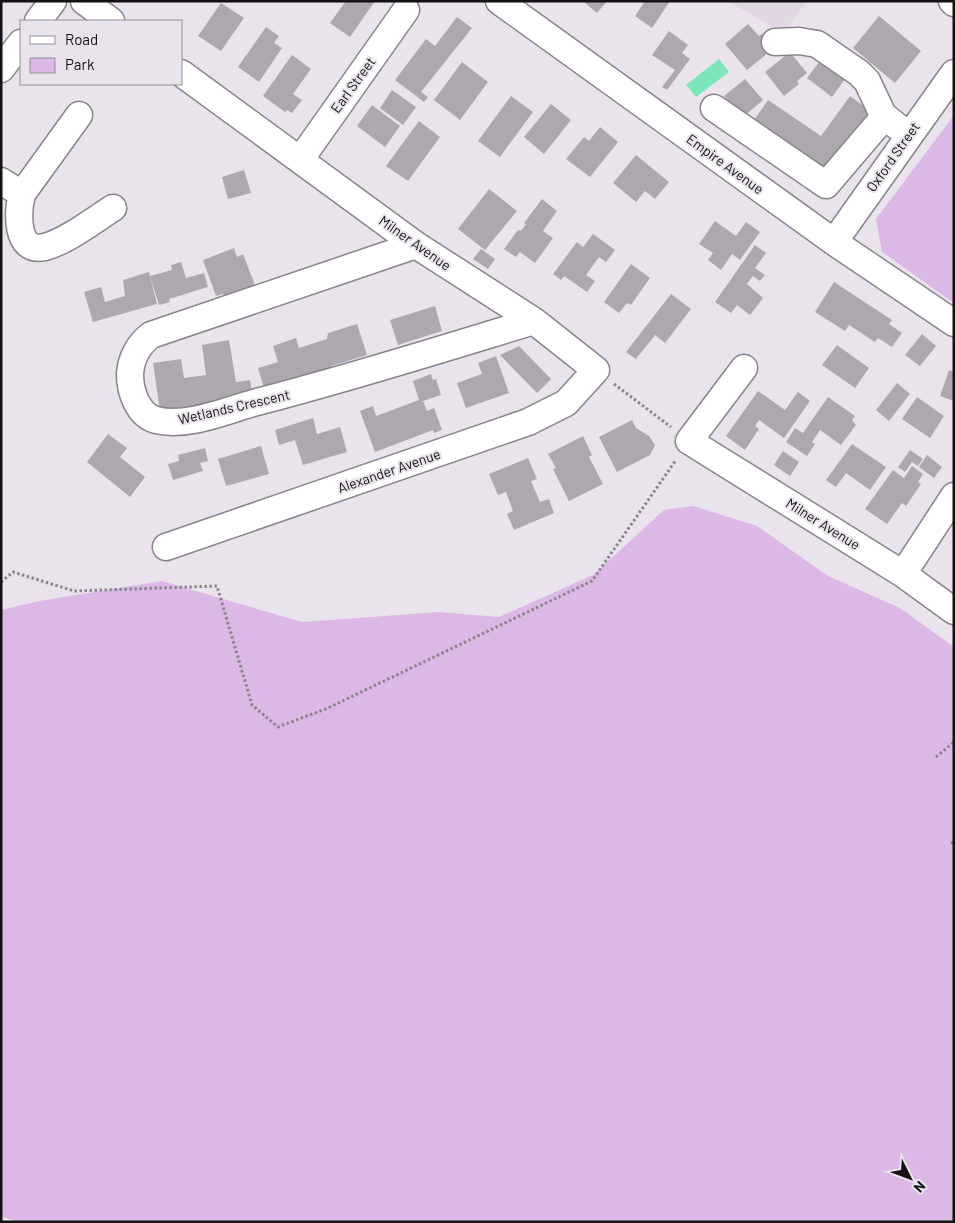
<svg xmlns="http://www.w3.org/2000/svg" width="955" height="1223" viewBox="0 0 955 1223" font-family="Barlow,sans-serif">
  <style>
    .built { fill: #e0d7e3 }
    .green { fill: #dcb8e6 }
    .water { fill: #7ce5ba }
    .building { fill: #ada8ae }
    .lines { fill: none; stroke-linecap: round; stroke-linejoin: round }
    .minor-casing { stroke: #89848a; stroke-width: 29 }
    .path { stroke: #89858a; stroke-width: 3; stroke-dasharray: 2.5 2.5; stroke-linecap: butt }
    .minor { stroke: #fff; stroke-width: 26 }
    .labels { text-anchor: middle; stroke-width: 4; stroke-linejoin: round; paint-order: stroke }
    .street-label { font-size: 14px; fill: #131113; stroke: #e9e4eb }
  </style>
  <rect width="100%" height="100%" fill="#e9e4eb"/>
  <path class="built" d="M727,1H807L784,33Z"/>
  <path class="green" d="M954,115V303L882,252L876,219Z
    M693,506L757,526L828,576L900,608L954,647V1222H21L1,1217V610L39,601L162,581L302,622L439,612L499,617L593,575L664,510Z"/>
  <path class="water" d="M719,59L729,72L696,97L686,85Z"/>
  <path class="building" d="M346,1H375L350,37L330,23Z
    M583,1H607L597,13Z
    M645,1H670L652,28L635,16Z
    M221,3L244,18L221,51L198,36Z
    M879,16L921,51L895,83L853,48Z
    M457,17L472,28L421,92L428,97L424,102L395,80L426,39L435,46Z
    M748,24L759,36L762,34L774,48L747,70L725,44Z
    M266,27L279,36L274,43L282,48L259,82L238,67Z
    M669,31L688,45L682,53L690,59L667,90L662,87L675,70L652,55Z
    M790,52L807,73L797,81L799,84L784,96L765,72Z
    M292,55L311,69L293,94L302,100L292,113L287,110L285,112L263,96Z
    M820,61L845,79L832,97L807,78Z
    M462,62L488,82L460,120L434,100Z
    M745,79L763,100L742,118L724,96Z
    M392,90L416,107L403,125L380,108Z
    M511,96L533,112L500,157L478,141Z
    M850,96L872,112L825,178L750,126L768,100L821,136Z
    M551,104L571,120L544,154L524,137Z
    M372,105L400,126L385,147L357,126Z
    M419,121L440,137L408,181L386,166Z
    M600,127L618,142L590,177L566,159L584,137L589,141Z
    M636,155L669,182L655,199L645,191L636,202L613,183Z
    M244,170L251,193L228,199L222,177Z
    M489,189L517,211L485,250L458,229Z
    M542,199L557,211L543,231L553,238L535,263L520,252L516,257L504,249L518,230L521,231L526,224L524,223Z
    M715,221L736,236L746,222L760,232L740,260L732,254L721,270L708,260L713,253L699,244Z
    M593,234L615,250L606,262L599,257L586,275L595,281L587,292L564,276L561,280L553,274L577,242L583,247Z
    M755,245L766,253L755,268L765,275L760,281L753,276L747,284L763,298L750,315L737,305L731,313L715,302Z
    M234,248L237,257L243,254L256,288L225,300L223,294L216,296L203,260Z
    M481,249L495,259L488,269L473,259Z
    M181,262L186,278L204,273L208,287L169,299L170,302L159,305L150,276L172,270L171,265Z
    M631,264L650,278L631,305L627,303L619,313L604,302Z
    M149,272L157,304L93,322L84,292L101,287L105,302L125,296L123,280Z
    M834,282L892,320L889,324L902,333L892,347L878,338L875,342L849,325L845,331L815,312Z
    M671,294L691,309L665,343L655,335L636,359L626,352Z
    M435,306L442,331L398,345L390,320Z
    M357,324L367,355L331,366L333,373L306,381L304,375L264,388L258,368L278,362L273,346L296,338L299,348L327,339L328,333Z
    M922,334L936,346L920,366L905,355Z
    M229,340L236,382L250,380L252,393L242,398L160,411L153,363L181,359L184,378L206,375L202,345Z
    M837,345L869,368L855,388L822,365Z
    M519,346L551,379L537,393L500,355Z
    M496,356L509,393L466,408L457,383L482,374L478,363Z
    M949,370L954,372V401L940,396Z
    M431,374L433,380L436,379L441,395L423,401L427,411L434,408L442,430L434,433L433,430L375,452L360,411L373,406L376,416L419,400L413,381Z
    M897,383L910,394L889,421L876,410Z
    M758,391L785,410L798,392L810,401L784,438L759,420L755,426L759,429L745,450L726,436Z
    M828,397L855,416L852,420L856,425L841,445L820,430L812,442L815,444L807,456L786,442L795,428L803,433Z
    M917,397L944,416L930,438L902,419Z
    M313,418L317,434L340,427L347,452L303,465L295,440L279,445L275,430Z
    M632,420L636,428L649,436L655,445L650,455L617,472L599,437Z
    M108,434L127,448L120,457L145,477L130,497L87,462Z
    M583,436L592,455L589,457L603,484L569,501L553,469L556,468L548,454Z
    M852,444L886,467L870,490L846,473L836,487L826,480Z
    M261,446L269,474L226,486L218,459Z
    M205,448L208,461L200,463L203,471L173,480L168,464L179,461L178,455Z
    M910,450L923,459L918,466L912,462L905,472L898,467Z
    M783,451L799,462L790,476L774,465Z
    M927,455L942,467L934,478L919,467Z
    M528,458L537,479L531,481L540,502L549,499L554,513L514,530L507,514L513,511L506,492L498,495L489,474Z
    M912,466L923,474L918,482L921,484L906,506L902,503L887,524L865,509L893,470L904,478Z"/>
  <g class="lines">
    <g class="minor-casing">
      <path id="minor" d="M84,1L111,21
        M499,1L834,242L954,323
        M952,1L954,3
        M38,21L53,1
        M775,42L799,41L817,44L859,73L867,81L883,115L898,127
        M1,69L21,43
        M714,108L826,185L884,117
        M300,160L406,10
        M1,181L22,194C18,210 14,254 45,247C67,241 94,220 113,208
        M22,194L79,115
        M834,242L954,73
        M416,245L151,335C139,344 131,358 130,374C130,392 138,415 156,420C187,428 227,410 257,402C350,378 442,349 534,321
        M744,368L689,441L903,574L954,611
        M166,547L528,422L566,403L596,370L534,321L416,245L181,73
        M903,574L954,496"/>
    </g>
    <path class="path" d="M614,384L671,427
      M1,582L13,572L74,591L217,586L252,705L278,727L328,708L592,581L676,460
      M936,757L954,742
      M951,842L954,844"/>
    <use href="#minor" class="minor"/>
  </g>
  <g class="labels">
    <g class="street-label">
      <text transform="translate(353 85) rotate(-54)" y="5">Earl Street</text>
      <text transform="translate(893 157) rotate(-55)" y="5">Oxford Street</text>
      <text transform="translate(725 164) rotate(36)" y="5">Empire Avenue</text>
      <text transform="translate(415 243) rotate(35)" y="5">Milner Avenue</text>
      <text transform="translate(234 407) rotate(-13)" y="5">Wetlands Crescent</text>
      <text transform="translate(389 471) rotate(-19)" y="5">Alexander Avenue</text>
      <text transform="translate(823 524) rotate(32)" y="5">Milner Avenue</text>
    </g>
  </g>
  <rect width="955" height="1223" fill="none" stroke="#131113" stroke-width="5"/>
  <rect x="20" y="20" width="162" height="65" fill="#e9e4eb" stroke="#939095"/>
  <rect x="30" y="36" width="25" height="8" fill="#ffffff" stroke="#939095"/>
  <text x="65" y="45" font-size="15" fill="#131113">Road</text>
  <rect x="30" y="58" width="25" height="15" fill="#dcb8e6" stroke="#939095"/>
  <text x="65" y="70" font-size="15" fill="#131113">Park</text>
  <g transform="translate(910 1178) rotate(132)" stroke="#e9e4eb" stroke-width="4" paint-order="stroke">
  <path d="M0-4L9 19L0 12L-9 19Z" fill="#131113"/>
  <text y="-8" font-size="14" font-weight="bold" text-anchor="middle" fill="#131113">N</text>
  </g>
</svg>
